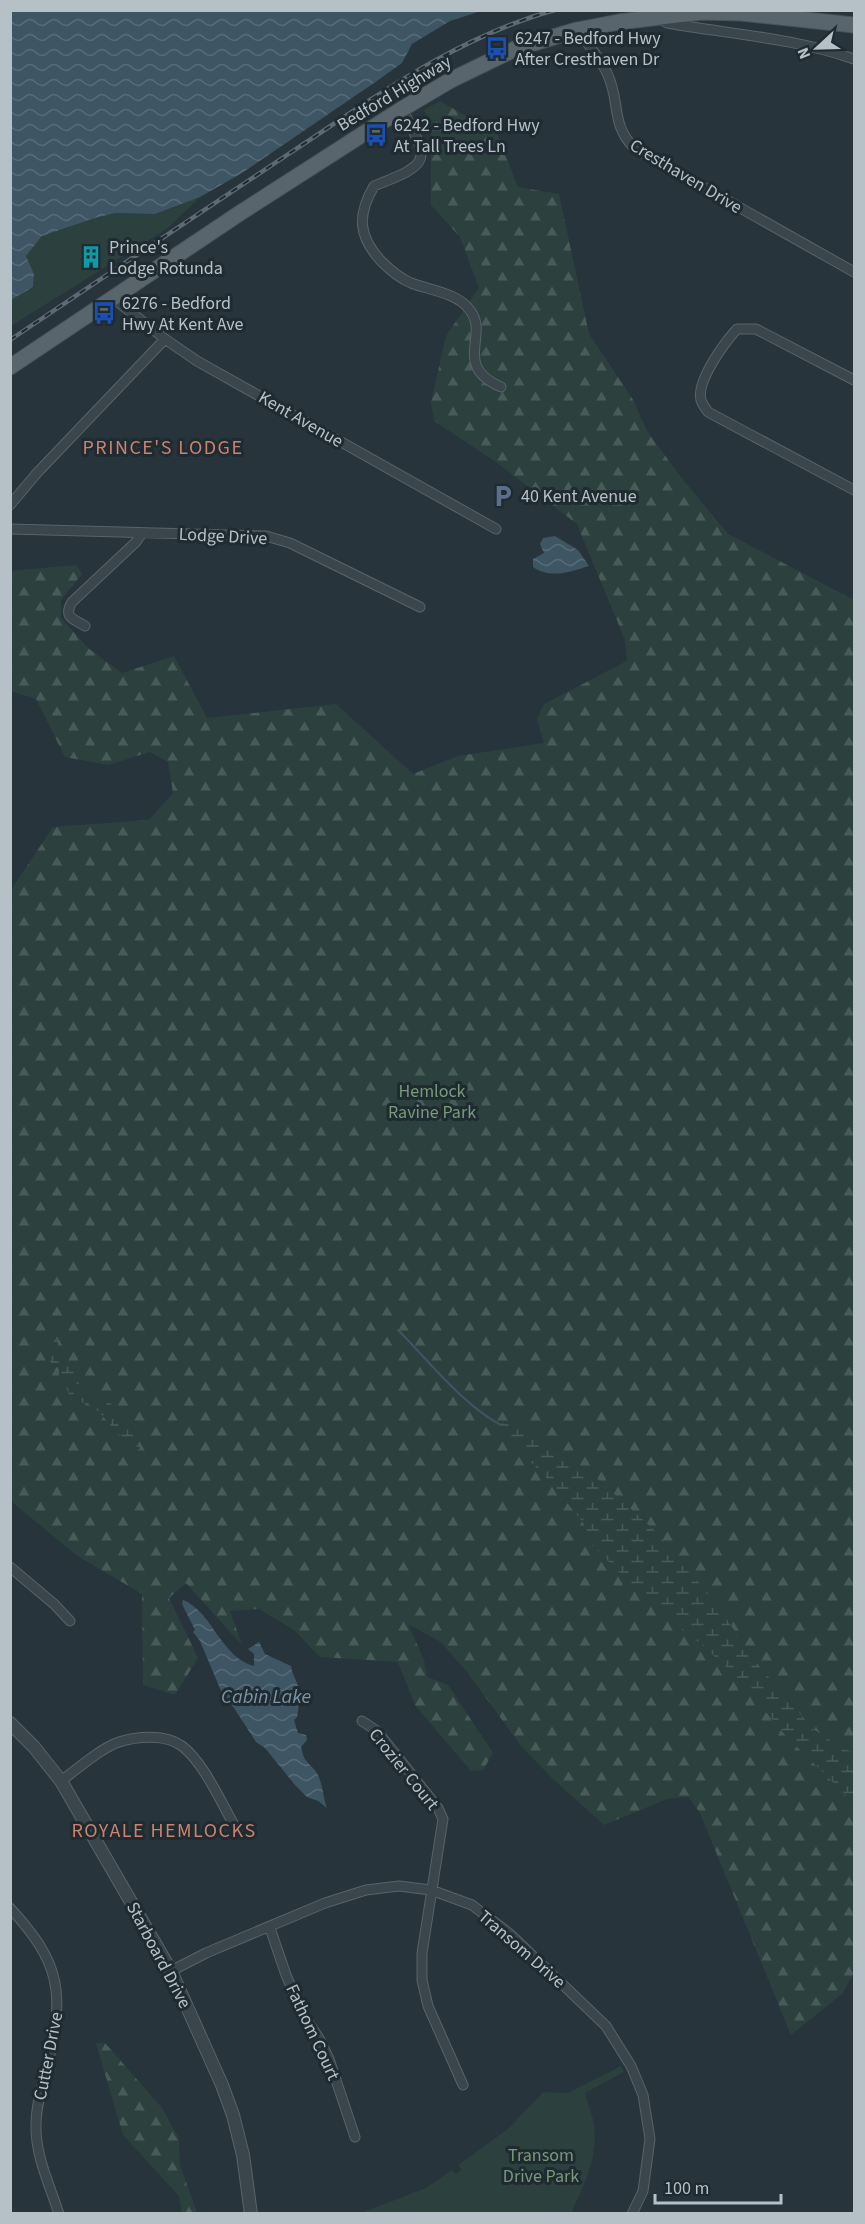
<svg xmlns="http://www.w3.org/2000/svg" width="865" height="2224" viewBox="0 0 865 2224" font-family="'Source Sans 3',sans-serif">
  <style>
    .green { fill: #2c413d }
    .forest { fill: url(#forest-firs) }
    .wetland { fill: url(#wetland-marsh) }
    .water { fill: url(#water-waves) }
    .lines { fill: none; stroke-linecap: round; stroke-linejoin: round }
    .stream { stroke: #3e5563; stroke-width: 2 }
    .minor-casing { stroke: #58636a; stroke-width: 11 }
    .tertiary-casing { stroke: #58636a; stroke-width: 14 }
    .primary-casing { stroke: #465158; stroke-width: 17 }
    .minor { stroke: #3a454c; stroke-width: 9 }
    .tertiary { stroke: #3a454c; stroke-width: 12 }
    .primary { stroke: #59656c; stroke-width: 15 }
    .rail-casing { stroke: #5d6a73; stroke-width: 4.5 }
    .rail { stroke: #1f2a31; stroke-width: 2; stroke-dasharray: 7; stroke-linecap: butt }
    .labels { text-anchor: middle; stroke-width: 6; stroke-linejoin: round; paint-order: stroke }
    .poi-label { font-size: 18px; fill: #b6c0c7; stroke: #1f2a31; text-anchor: start }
    .street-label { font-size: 18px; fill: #b6c0c7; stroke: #1f2a31 }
    .park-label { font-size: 18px; fill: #779b78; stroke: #1f2a31 }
    .neighbourhood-label { font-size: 20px; letter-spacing: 1.5px; fill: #ca836e; stroke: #1f2a31 }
    .water-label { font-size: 20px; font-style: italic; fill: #7a96a7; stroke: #1f2a31 }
  </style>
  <defs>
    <pattern id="forest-firs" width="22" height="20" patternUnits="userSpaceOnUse" patternTransform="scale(1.5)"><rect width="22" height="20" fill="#2c413d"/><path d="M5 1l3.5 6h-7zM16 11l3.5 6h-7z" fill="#485b58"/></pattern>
    <pattern id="wetland-marsh" width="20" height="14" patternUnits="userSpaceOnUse" patternTransform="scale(1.5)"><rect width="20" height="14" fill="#2c413d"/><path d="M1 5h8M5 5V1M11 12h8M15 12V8" fill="none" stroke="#485b58"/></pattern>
    <pattern id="water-waves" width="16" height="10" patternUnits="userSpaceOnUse" patternTransform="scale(1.5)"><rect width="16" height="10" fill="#3e5563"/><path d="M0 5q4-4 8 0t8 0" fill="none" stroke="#586c78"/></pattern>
  </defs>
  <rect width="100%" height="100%" fill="#27343c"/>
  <path class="green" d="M200,197L168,228L11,326V300L33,287L34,274L26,256L42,236L95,218L115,213L155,214Z
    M621,2066L624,2072L585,2093C587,2102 591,2111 593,2120C600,2153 585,2184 571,2213H361L426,2188L452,2170L456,2174L462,2170L458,2165L508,2129L543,2092L568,2093Z"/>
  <path class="forest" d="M440,101L497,134L518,187L559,194L589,334L632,398L647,431L683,480L728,534L854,600V1752L843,1749L813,1729L749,1654L718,1605L601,1482L537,1435L505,1422L584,1524L591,1544L738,1678L787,1737L854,1803V1972L843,1993L791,2035L700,1813L688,1797L667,1799L604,1825L553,1779L522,1747L467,1672L441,1642L408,1624L424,1660L427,1677L448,1685L493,1753L483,1770L471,1771L415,1705L398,1662L320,1657L294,1630L259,1609L230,1611L242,1645L186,1583L169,1598L198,1658L175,1695L143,1685L142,1594L76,1555L11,1501V890L53,827L149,820L173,793L168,762L150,752L108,765L65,757L36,699L11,691L10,571L76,565L82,574L61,600V618L88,648L122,673L174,656L207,718L336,704L413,774L458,756L544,743L537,719L544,704L627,661L625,640L577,524L496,462L434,421L431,402L446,336L479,288L460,237L431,205V124L424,110Z
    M96,2043H105L162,2108L179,2139L180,2165L197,2213H182L179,2196L123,2135Z"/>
  <path class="wetland" d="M57,1339L61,1356L79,1370C79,1375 78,1382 79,1386C84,1398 105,1396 112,1405C111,1419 116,1420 126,1428C132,1432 137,1441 140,1448L135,1453L99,1412L89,1405L70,1398L67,1389L59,1381V1368L49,1361C47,1353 49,1343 57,1339Z
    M505,1421L537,1435L601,1482L653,1529L718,1605L749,1654L813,1729L843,1749L854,1752V1803L787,1737L738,1678L702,1645L657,1610L591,1544L584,1524L554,1486L501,1431V1425Z"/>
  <path class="water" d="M11,10H481V11L450,21L412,44L402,63L374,83L242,173L200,197L155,214L115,213L95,218L42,236L26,256L34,274L33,287L11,300Z
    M555,536L578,550L589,566C570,572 550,579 533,567V559L544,553L540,544L543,538Z
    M183,1600C213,1612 220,1657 254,1666V1654L248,1649L259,1642L265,1654L291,1666C292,1674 296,1679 298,1686C300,1695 299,1708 297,1717L294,1720L298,1733L306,1735L307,1740L301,1747C305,1766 310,1761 318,1775C323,1785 323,1798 327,1808L318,1801L307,1797L295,1785L265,1748L256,1742L234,1708L221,1691L200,1641L193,1632L195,1630L182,1604Z"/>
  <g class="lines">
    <path class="stream" d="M398,1330C428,1360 465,1407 501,1425"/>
    <g class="minor-casing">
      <path id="minor" d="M658,18L667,23C730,34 794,38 854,59
        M577,30C588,44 600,58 607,73C621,102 610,123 634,148L854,272
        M402,109C430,162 432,163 374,186C357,215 358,236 381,261C390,270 399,278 411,283C429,290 457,293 469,309C491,335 451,365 501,387
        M113,298L165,339L197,361L496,529
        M854,380L756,329H737C725,342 696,381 701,400C702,404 706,409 708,412L854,490
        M10,505L37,473L165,339
        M10,529L266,536L290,543L420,607
        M85,626C73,619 63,617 72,602L136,542L142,533
        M10,1567L54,1604L70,1621
        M362,1721L377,1731L438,1808L443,1819L422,1953V1980L428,2006L463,2085
        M61,1781C77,1769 101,1748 119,1742C138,1736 166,1734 182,1746C203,1762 220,1800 233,1823
        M10,1908C60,1962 65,1992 48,2063C43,2083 36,2104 36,2125C35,2155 50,2186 59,2214
        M270,1928L286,1975L303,2014L320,2040L329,2059L355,2137
        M171,1971L206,1953L325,1903L366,1890L399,1886L431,1890L472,1905L510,1934L606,2026L631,2066L643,2095L650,2139L643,2191L632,2214"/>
    </g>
    <g class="tertiary-casing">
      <path id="tertiary" d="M10,1723L34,1747L61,1781L171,1971L222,2085L233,2115L243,2155L251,2214"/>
    </g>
    <g class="primary-casing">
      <path id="primary" d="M10,367L240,213L402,109L451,80L517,48L577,30L619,22L701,12L741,13L854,25"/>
    </g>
    <use href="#minor" class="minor"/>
    <use href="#tertiary" class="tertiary"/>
    <use href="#primary" class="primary"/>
    <g class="rail-casing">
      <path id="rail" d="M10,340C102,278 195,216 287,155C372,99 456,37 555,10"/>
    </g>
    <use href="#rail" class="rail"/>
  </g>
  <defs>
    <g id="bus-bare" transform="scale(1.8)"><path d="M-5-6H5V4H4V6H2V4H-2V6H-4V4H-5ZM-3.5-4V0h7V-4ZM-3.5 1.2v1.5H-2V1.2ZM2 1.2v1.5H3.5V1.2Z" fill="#1a4fb4" stroke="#1f2a31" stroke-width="2.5" paint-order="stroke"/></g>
    <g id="building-bare" transform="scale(1.8)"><path d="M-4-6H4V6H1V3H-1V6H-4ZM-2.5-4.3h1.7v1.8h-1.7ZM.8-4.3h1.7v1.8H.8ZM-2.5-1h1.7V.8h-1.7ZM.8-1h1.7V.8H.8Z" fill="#0f9aa8" stroke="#1f2a31" stroke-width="2.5" paint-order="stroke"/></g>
    <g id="parking-bare" transform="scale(1.8)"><path d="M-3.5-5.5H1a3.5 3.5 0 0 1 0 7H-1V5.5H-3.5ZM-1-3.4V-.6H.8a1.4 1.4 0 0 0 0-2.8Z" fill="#5c6f8a" stroke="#1f2a31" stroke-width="2.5" paint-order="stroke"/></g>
  </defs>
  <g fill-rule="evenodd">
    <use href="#bus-bare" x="497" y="48"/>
    <use href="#bus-bare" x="376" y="135"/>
    <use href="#building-bare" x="91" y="257"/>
    <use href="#bus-bare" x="104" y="313"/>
    <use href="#parking-bare" x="503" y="496"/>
  </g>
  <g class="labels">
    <g class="poi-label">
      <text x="515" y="44">6247 - Bedford Hwy<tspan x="515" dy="21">After Cresthaven Dr</tspan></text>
      <text x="394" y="131">6242 - Bedford Hwy<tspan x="394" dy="21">At Tall Trees Ln</tspan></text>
      <text x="109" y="253">Prince's<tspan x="109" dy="21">Lodge Rotunda</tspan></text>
      <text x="122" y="309">6276 - Bedford<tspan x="122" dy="21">Hwy At Kent Ave</tspan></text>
      <text x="521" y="502">40 Kent Avenue</text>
    </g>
    <g class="street-label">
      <text transform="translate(394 93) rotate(-31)" y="6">Bedford Highway</text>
      <text transform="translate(686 176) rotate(31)" y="6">Cresthaven Drive</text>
      <text transform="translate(301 419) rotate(30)" y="6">Kent Avenue</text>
      <text transform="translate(223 536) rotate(3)" y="6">Lodge Drive</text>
      <text transform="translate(404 1769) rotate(51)" y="6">Crozier Court</text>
      <text transform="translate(522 1949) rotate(41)" y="6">Transom Drive</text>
      <text transform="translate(159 1955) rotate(62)" y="6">Starboard Drive</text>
      <text transform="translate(313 2032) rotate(65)" y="6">Fathom Court</text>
      <text transform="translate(48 2056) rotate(-79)" y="6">Cutter Drive</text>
    </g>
    <g class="park-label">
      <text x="432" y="1097">Hemlock<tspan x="432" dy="21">Ravine Park</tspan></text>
      <text x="541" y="2161">Transom<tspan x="541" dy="21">Drive Park</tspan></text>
    </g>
    <g class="neighbourhood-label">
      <text x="163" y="454">PRINCE'S LODGE</text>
      <text x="164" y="1837">ROYALE HEMLOCKS</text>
    </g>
    <g class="water-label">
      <text x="266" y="1703">Cabin Lake</text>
    </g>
  </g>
  <rect width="865" height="2224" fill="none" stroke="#b6c0c7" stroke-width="24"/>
  <g transform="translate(817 48) rotate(248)" stroke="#1f2a31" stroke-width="4.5" paint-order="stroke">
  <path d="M0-4.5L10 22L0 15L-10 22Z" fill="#b6c0c7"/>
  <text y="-9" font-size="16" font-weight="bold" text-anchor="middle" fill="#b6c0c7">N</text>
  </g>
  <path d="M655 2194v9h126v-9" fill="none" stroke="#b6c0c7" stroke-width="3"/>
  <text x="664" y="2194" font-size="18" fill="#b6c0c7" stroke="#1f2a31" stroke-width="4.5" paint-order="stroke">100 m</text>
</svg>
